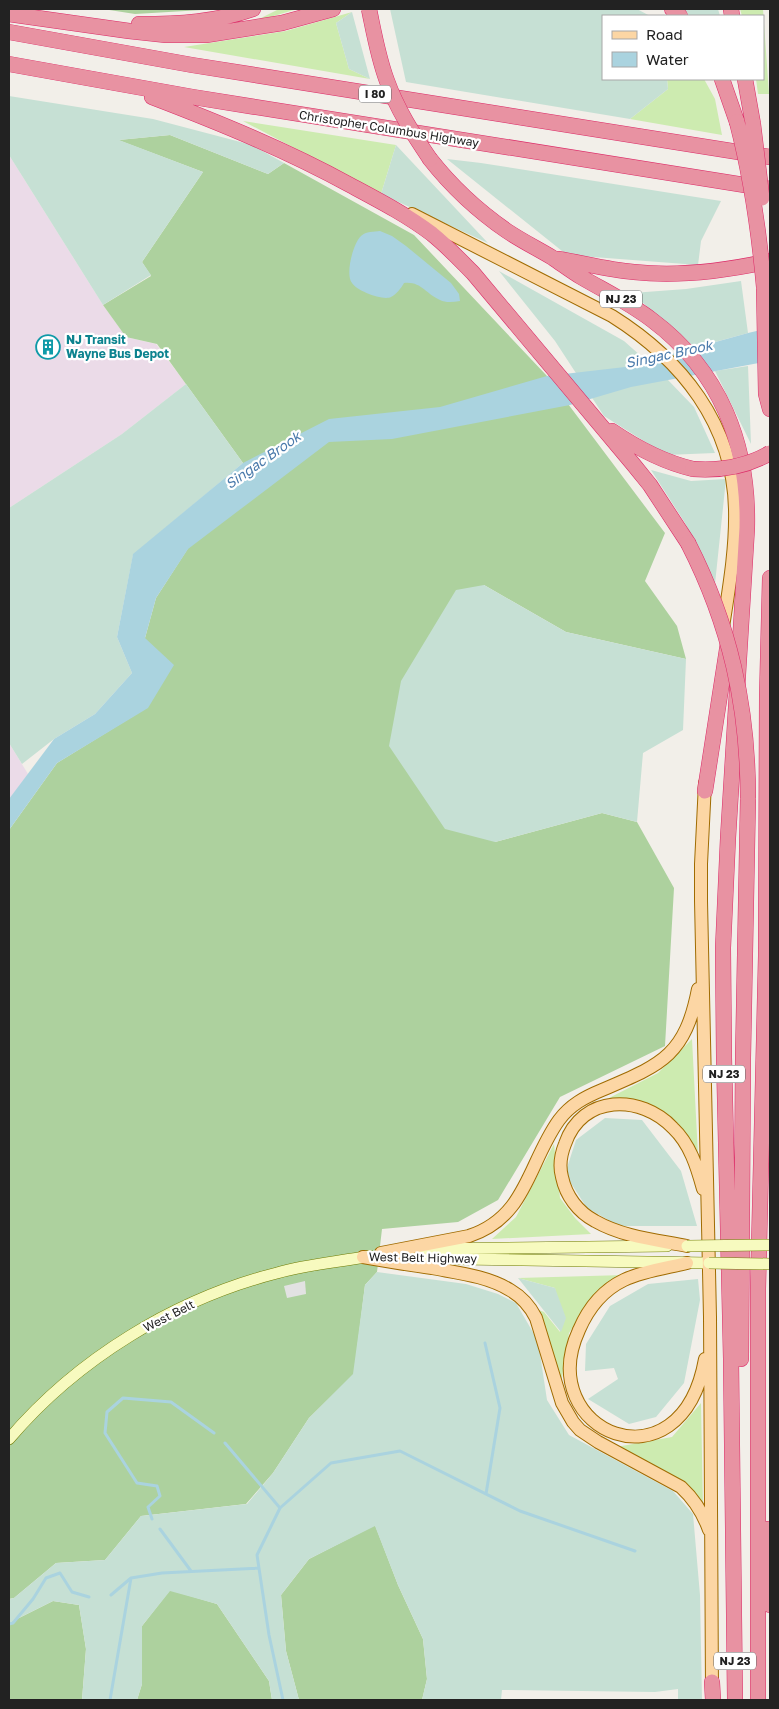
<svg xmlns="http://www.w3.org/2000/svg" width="779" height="1709" viewBox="0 0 779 1709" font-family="'Golos Text',sans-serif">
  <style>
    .industrial { fill: #ebdbe8 }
    .grass { fill: #cdebb0 }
    .forest { fill: #add19e }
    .wetland { fill: #c6e0d4 }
    .parking { fill: #e2e2e2 }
    .water { fill: #aad3df }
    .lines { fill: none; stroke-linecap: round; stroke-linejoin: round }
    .stream { stroke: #aad3df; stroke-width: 3 }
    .secondary-casing { stroke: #707d05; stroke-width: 12 }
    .primary-casing { stroke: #a06b00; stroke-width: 14 }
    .highway-casing { stroke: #dc2a67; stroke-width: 16 }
    .secondary { stroke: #f7fabf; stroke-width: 11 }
    .primary { stroke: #fcd6a4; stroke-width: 12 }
    .highway { stroke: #e892a2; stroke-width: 15 }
    .secondary-bridge-casing { stroke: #707d05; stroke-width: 12; stroke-linecap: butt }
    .highway-bridge-casing { stroke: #dc2a67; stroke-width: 16; stroke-linecap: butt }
    .secondary-bridge { stroke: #f7fabf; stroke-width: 11 }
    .highway-bridge { stroke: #e892a2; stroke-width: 15 }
    .labels { text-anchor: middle; stroke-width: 4.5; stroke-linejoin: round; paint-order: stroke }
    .shield { fill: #fff; stroke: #646464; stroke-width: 1 }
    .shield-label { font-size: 11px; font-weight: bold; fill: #222 }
    .street-label { font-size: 12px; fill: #222; stroke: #fff }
    .culture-label { font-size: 12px; font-weight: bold; fill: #0d838f; stroke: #fff; text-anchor: start }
    .water-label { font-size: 14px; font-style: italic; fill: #4a7aab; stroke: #fff }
  </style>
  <rect width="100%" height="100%" fill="#f2efe9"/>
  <path class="industrial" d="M9,155L103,305L126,337L156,344L186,384L122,434L9,508Z
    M9,743L28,774L9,800Z"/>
  <path class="grass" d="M279,9H297L251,23Z
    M740,9H763L769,94H758L756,79H763V16H742Z
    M352,12L336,23L349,69L370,79L184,47L286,31Z
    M667,79H704L715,99L722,135L630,119L668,89Z
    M243,121L396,145L381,194Z
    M692,1039L698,1155L647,1104L609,1098L658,1073Z
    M554,1144L560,1198L575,1218L591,1234L492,1239L516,1217Z
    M625,1275L593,1297L569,1333L561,1384L539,1310L544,1312L560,1332L555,1288L518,1278Z
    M701,1403L703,1508L616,1447L672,1437Z"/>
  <path class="forest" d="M103,9H219L135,14Z
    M170,135L268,174L284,163L414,235L547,376L665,533L645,581L677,626L686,659L566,632L484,585L495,842L602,813L637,822L674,888L665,1046L560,1097L498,1200L458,1222L382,1229L377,1272L365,1285L354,1374L309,1418L273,1473L246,1504L141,1516L105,1560L56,1563L14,1598L9,1599V830L57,763L148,707L145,638L156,598L243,463L157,344L126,337L103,305L151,276L142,262L203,172L118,140Z
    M375,1525L398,1585L423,1639L427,1679L422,1700H299L286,1651L281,1595L309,1559Z
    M170,1590L217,1604L269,1681L272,1700H137L142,1684V1626Z
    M53,1601L79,1605L86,1649L82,1700H9V1623Z"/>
  <path class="wetland" d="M390,9H637L650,16H603V79H667L668,89L630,119L406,82Z
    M679,9H718L720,16H686Z
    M352,12L370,79L349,69L336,23Z
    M9,96L153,119L252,145L284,163L268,174L170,135L119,140L203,172L142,262L151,275L103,305L9,155Z
    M396,145L488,243L381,194Z
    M447,159L481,163L721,201L701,241L698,265L567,255Z
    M499,271L624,341L668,380L694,407L715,453L666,455L604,416L555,341Z
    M741,281L748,333L693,348L632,293L686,289Z
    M748,366L751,444L715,371Z
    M186,384L243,463L133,555L117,637L132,673L95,714L54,739L22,764L9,743V508L122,434Z
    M651,470L691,481L726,479L715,584L685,523Z
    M484,585L566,632L686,659L683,730L643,753L637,822L602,813L495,842L445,829L389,746L401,681L456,590Z
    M605,1118L642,1120L681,1171L697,1226H619L587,1208L565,1174L576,1140Z
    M377,1272L466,1284L498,1294L516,1303L538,1341L547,1400L569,1435L673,1491L693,1514L700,1595L702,1700H678V1689L655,1692L502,1690L501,1700H422L427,1679L423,1639L398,1585L375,1526L309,1559L281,1595L286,1651L299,1700H272L269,1681L217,1604L170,1591L142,1626V1684L137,1700H82L86,1649L79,1605L53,1601L9,1623V1599L14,1598L56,1563L105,1560L141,1516L247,1504L273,1473L309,1418L353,1374L365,1285Z
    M518,1278L555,1288L566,1318L561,1332Z
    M698,1279L700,1300L684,1383L656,1417L629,1424L588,1399L618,1379L614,1368L585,1371L586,1344L610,1306L648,1284Z"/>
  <path class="parking" d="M305,1281L306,1294L287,1298L284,1286Z"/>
  <path class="water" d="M380,231L392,236L406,246L451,283L459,294L460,301C453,302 446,303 440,300C426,294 421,281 404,283C401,288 397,294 391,297C383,301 357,291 352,283C345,275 353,243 361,236C366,231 374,232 380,231Z
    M770,328V361L631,387L570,405L392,439L329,442L188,549L156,598L145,638L174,665L148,708L57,763L9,830V799L54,739L95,714L132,673L117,637L133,554L243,463L329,419L440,407L547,376L625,367L748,333Z"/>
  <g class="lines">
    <path class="stream" d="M485,1343L500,1408L486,1494
      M225,1443L280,1508
      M152,1519L148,1507L160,1496L157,1486L137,1483L105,1433L107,1412L123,1398L171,1402L214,1433
      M160,1529L191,1571
      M111,1595L131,1578L162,1573L259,1568
      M9,1624L13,1623L33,1599L46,1578L60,1573L72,1592L89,1597
      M110,1700L131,1578
      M283,1700L269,1635L257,1555L280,1508L331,1463L400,1451L520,1511L635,1551"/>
    <g class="secondary-casing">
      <path id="secondary" d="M421,1249L667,1246
        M392,1258L709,1263
        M9,1439C77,1359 175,1299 277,1273C308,1264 339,1262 370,1256"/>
    </g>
    <g class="primary-casing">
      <path id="primary" d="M412,214L612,316C682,360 733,424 735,509C736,548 729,588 723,627
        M705,783L701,864V901L710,1317L712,1690
        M687,1246C656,1240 623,1237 595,1221C578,1212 566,1196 562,1177C559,1166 561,1154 565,1144C582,1094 641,1094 673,1128C690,1144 697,1167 703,1189
        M381,1253L469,1236C527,1217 528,1163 559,1120C570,1105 585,1097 602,1090C660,1065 685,1057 698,989
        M363,1257C386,1261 409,1265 432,1268C458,1273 487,1276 510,1290C522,1297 530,1306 536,1318L562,1403L573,1422L580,1430L598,1442L681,1487C694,1499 703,1513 709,1530
        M687,1263C666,1268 643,1271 624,1280C603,1290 588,1309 579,1330C532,1432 681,1494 705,1359"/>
    </g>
    <g class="highway-casing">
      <path id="highway" d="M672,9L680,16
        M731,9L732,16
        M9,14L129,31L166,35H206L282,23L333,9
        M139,24C179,24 216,22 253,9
        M9,32L192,65L770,157
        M9,64L193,97L770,189
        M722,79L737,122
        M745,79L753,124
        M152,97C220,123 286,150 350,185C378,200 407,215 432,234C447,246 460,260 473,273L633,464L650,485L688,543
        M430,159C452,187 478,211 507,231C522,241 538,249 553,258C562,264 571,271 581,277C605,291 630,303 652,320C720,371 749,444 747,528L728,838L723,948L724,1057L731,1359L735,1700
        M558,259C583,263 608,270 634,272C680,277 725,271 770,261
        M764,287L766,394L770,409
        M612,431C637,448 663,462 693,469
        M705,791L728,643
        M741,1359L743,1058L748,798
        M767,1529L770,1605
        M712,1682L713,1700
        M758,1700V1289L766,956L767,697L770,578"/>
    </g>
    <use href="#secondary" class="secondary"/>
    <use href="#primary" class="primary"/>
    <use href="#highway" class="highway"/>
    <g class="secondary-bridge-casing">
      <path id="secondary-bridge" d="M687,1246L770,1245
        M709,1263L770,1264"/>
    </g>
    <g class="highway-bridge-casing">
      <path id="highway-bridge" d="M369,9C374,33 378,57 387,81C397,109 413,134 430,159
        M737,122C751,176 759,231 764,287
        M753,124L762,198
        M693,469C721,471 746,467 770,453
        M688,543C730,625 748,706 748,798"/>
    </g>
    <use href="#secondary-bridge" class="secondary-bridge"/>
    <use href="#highway-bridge" class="highway-bridge"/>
  </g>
  <defs>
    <g id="building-ring" transform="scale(1.25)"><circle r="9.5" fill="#fff" stroke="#0f9aa8" stroke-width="1.5"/><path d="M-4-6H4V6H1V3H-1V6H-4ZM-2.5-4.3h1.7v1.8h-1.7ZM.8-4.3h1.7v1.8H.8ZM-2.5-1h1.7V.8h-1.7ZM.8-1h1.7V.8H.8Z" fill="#0f9aa8"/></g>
  </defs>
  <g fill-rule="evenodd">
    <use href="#building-ring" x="48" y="347"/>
  </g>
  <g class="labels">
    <g class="shield">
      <rect x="359" y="85.5" width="32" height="17" rx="4"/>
      <rect x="600" y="290.5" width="42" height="17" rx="4"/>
      <rect x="703" y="1065.5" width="42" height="17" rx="4"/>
      <rect x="714" y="1652.5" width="42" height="17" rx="4"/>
    </g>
    <g class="shield-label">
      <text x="375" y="98">I 80</text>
      <text x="621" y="303">NJ 23</text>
      <text x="724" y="1078">NJ 23</text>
      <text x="735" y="1665">NJ 23</text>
    </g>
    <g class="street-label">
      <text transform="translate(389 129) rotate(9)" y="4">Christopher Columbus Highway</text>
      <text transform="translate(423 1258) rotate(1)" y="4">West Belt Highway</text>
      <text transform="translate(169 1316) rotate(-27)" y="4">West Belt</text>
    </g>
    <g class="culture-label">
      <text x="66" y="344">NJ Transit<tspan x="66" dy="14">Wayne Bus Depot</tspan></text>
    </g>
    <g class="water-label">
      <text transform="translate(669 354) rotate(-12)" y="5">Singac Brook</text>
      <text transform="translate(263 460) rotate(-35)" y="5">Singac Brook</text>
    </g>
  </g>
  <rect width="779" height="1709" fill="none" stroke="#222222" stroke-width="20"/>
  <rect x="602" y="15" width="162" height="65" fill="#ffffff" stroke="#a7a7a7"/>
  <rect x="612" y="31" width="25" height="8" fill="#fcd6a4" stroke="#a7a7a7"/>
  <text x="646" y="40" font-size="15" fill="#222222">Road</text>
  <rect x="612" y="52" width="25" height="15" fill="#aad3df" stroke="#a7a7a7"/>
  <text x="646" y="65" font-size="15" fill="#222222">Water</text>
</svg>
